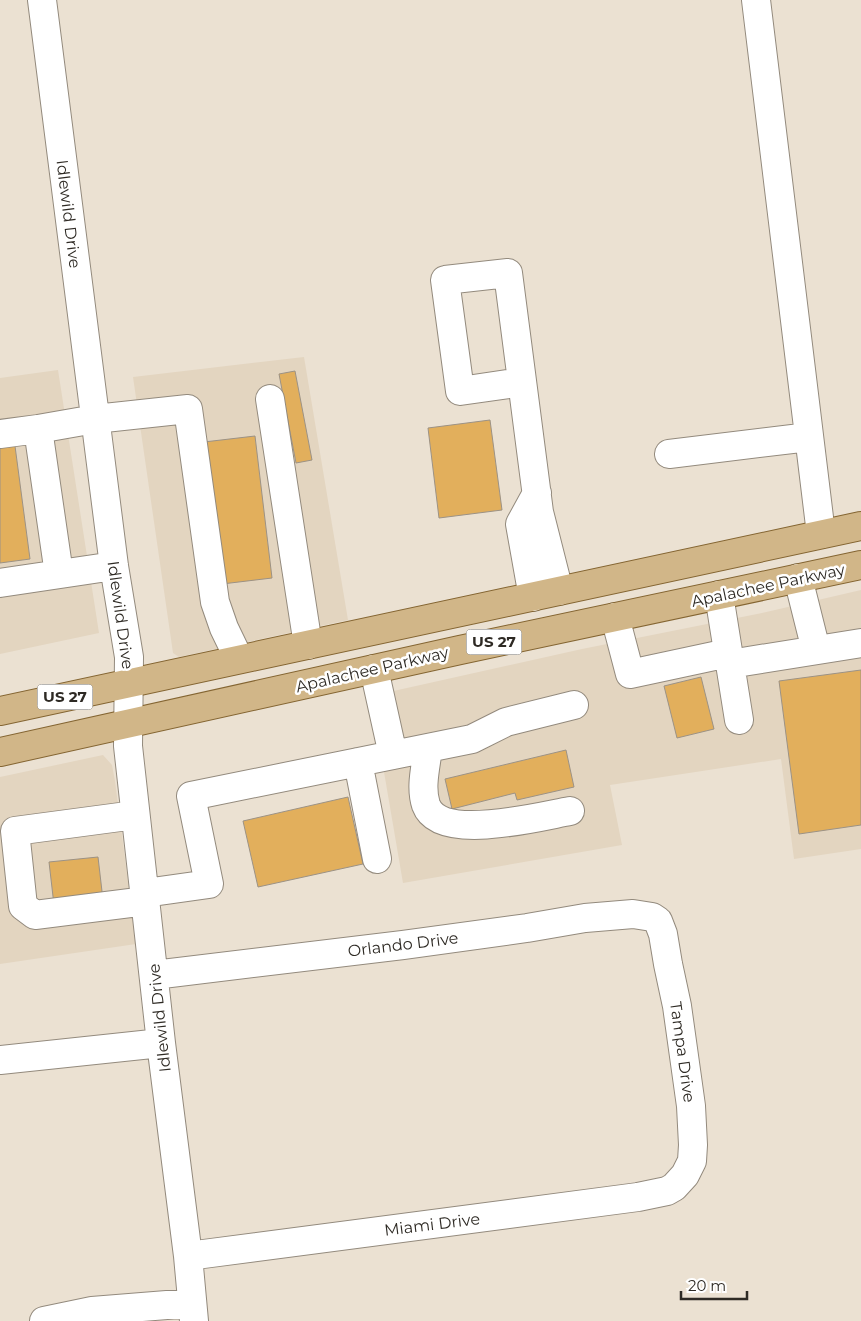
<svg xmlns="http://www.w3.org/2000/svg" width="861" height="1321" viewBox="0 0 861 1321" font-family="Montserrat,sans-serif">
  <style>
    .built { fill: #e3d5c0 }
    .building { fill: #e2af5c; stroke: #9c9285 }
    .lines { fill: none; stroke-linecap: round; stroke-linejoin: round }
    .minor-casing { stroke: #938a7d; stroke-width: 30 }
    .major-casing { stroke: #846532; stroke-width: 30 }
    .minor { stroke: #fff; stroke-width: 28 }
    .major { stroke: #d1b688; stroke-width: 28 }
    .labels { text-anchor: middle; stroke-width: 5; stroke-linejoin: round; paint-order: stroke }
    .shield { fill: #fff; stroke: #6d6a66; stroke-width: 1 }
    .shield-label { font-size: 15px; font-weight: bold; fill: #2e2a24 }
    .street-label { font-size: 16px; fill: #2e2a24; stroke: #fff }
  </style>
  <rect width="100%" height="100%" fill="#ebe1d2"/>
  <path class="built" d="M304,357L348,620L179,657L173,653L133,377Z
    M58,370L99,633L0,654V378Z
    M861,590V849L794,859L781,759L610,785L622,845L403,883L371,696L582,649L762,613Z
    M103,755L112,765L115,781L136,944L0,964V777Z"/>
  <path class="building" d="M295,371L312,460L296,463L279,374Z
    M490,420L502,510L439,518L428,428Z
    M255,436L272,578L222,584L204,442Z
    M15,446L30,559L0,563V448Z
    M861,670V825L799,834L779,681Z
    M701,677L714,729L677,738L664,686Z
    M566,750L574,787L517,800L515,793L452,809L445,779Z
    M348,797L363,864L258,887L243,821Z
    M98,857L103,900L54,905L49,862Z"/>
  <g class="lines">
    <g class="minor-casing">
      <path id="minor" d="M42,0L114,566L129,657L128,746L161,1043L188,1256L194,1321
        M756,0L821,534
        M522,382L460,391L445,280L508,273L539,512L559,591
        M270,399L308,645
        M38,429L59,574
        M0,434L38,429L95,419L188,409L215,602L224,628L239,659
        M669,454L809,437
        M798,578L816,650
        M0,583L114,566
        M719,595L739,720
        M533,597L520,524L537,493
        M615,617L630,674L728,653
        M730,664L861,643
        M374,669L393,755
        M428,748C426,766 420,787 426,805C440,843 541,816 570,811
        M358,762L377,859
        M135,815L15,831L23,906L35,915L146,901
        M145,893L209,884L191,796L472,739L506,722L574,705
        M154,975L403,945L527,928L585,918L633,914L652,917L658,921L663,934L668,964L677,1006L691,1106L693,1145L692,1161L685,1175L674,1187L667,1191L638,1197L188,1256
        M0,1060L161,1043
        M44,1321L92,1311L192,1303"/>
    </g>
    <g class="major-casing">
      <path id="major" d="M0,711L861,526
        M0,752L460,650L861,565"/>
    </g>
    <use href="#minor" class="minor"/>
    <use href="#major" class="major"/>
  </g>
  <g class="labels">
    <g class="shield">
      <rect x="466.5" y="629.5" width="55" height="25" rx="4"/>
      <rect x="37.5" y="684.5" width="55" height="25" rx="4"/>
    </g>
    <g class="shield-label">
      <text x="494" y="647">US 27</text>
      <text x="65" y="702">US 27</text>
    </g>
    <g class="street-label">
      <text transform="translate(69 214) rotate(83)" y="6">Idlewild Drive</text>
      <text transform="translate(768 585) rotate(-12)" y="6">Apalachee Parkway</text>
      <text transform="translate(121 615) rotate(82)" y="6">Idlewild Drive</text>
      <text transform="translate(372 669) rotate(-13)" y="6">Apalachee Parkway</text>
      <text transform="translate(403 944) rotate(-7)" y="6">Orlando Drive</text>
      <text transform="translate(159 1018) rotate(-96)" y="6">Idlewild Drive</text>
      <text transform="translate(683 1052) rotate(82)" y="6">Tampa Drive</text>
      <text transform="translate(432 1224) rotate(-7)" y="6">Miami Drive</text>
    </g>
  </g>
  <path d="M681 1291v8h66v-8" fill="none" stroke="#2e2a24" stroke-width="2.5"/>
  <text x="688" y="1291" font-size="15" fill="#2e2a24" stroke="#ffffff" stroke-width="4" paint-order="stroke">20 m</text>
</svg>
